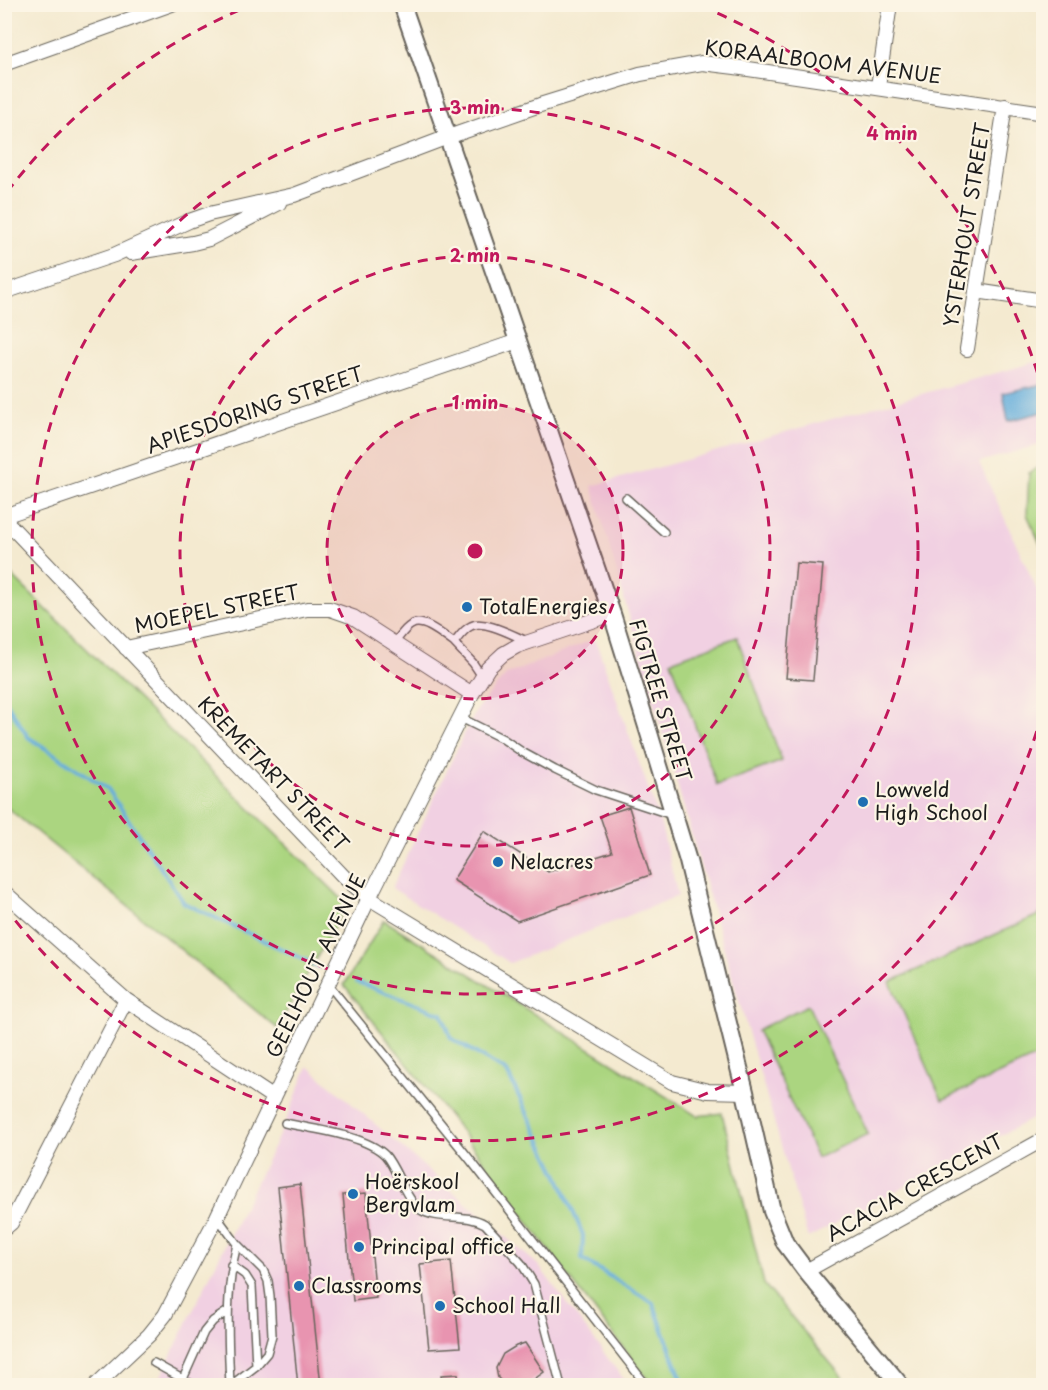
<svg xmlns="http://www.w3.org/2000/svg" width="1048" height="1390" viewBox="0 0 1048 1390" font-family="'Playpen Sans',sans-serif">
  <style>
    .built { fill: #f1d0e2 }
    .green { fill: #abd580; stroke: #64784e; stroke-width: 1.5 }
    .water { fill: #65addc; stroke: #40647c; stroke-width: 1.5 }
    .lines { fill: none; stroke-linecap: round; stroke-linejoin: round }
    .stream { stroke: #65addc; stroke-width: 4 }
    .building { fill: #e894b0 }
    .service-casing { stroke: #68645b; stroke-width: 10 }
    .minor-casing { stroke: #68645b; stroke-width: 16 }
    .tertiary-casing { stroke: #68645b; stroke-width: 20 }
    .service { stroke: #fff; stroke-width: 7 }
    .minor { stroke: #fff; stroke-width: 14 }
    .tertiary { stroke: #fff; stroke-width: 16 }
    .ring { fill: none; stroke: #c2185b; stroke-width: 3; stroke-dasharray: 10 8 }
    .poi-dot { fill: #1f6fb2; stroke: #fcf5e5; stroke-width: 2 }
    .labels { text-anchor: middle; stroke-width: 4.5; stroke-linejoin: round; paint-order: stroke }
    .street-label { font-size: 20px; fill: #1c1c1c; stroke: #fcf5e5 }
    .poi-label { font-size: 20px; fill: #1c1c1c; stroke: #fcf5e5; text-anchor: start }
    .centre { fill: #c2185b; stroke: #fcf5e5; stroke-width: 3 }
    .ring-label { font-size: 18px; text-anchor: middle; font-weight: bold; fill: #c2185b; stroke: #fcf5e5; stroke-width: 4.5; stroke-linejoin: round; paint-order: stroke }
  </style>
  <rect width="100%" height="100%" fill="#fcf5e5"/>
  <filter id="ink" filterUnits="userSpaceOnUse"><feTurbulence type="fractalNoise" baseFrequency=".0167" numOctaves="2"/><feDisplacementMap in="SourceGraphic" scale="12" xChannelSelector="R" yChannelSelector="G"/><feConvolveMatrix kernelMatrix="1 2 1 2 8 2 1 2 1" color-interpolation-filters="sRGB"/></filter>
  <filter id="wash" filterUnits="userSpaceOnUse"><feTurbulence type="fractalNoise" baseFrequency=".008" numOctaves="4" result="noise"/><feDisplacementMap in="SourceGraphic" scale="24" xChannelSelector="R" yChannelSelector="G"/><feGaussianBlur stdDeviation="1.35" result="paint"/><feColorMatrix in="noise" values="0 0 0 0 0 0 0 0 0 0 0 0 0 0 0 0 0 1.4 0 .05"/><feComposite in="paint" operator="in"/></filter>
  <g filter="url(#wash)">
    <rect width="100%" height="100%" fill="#f4ead0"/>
    <path class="built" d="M1043,360V444L979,462L1043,603V1113L808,1238L739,1001L592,486Z
      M595,639L660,821L678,896L510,963L392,888L463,736L479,706L506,675Z
      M308,1066L538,1265L628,1385L156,1386L285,1123Z"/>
    <path class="green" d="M1043,464V550L1027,514L1029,473Z
      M4,568L347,904L277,1028L5,806Z
      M737,637L782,761L717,785L671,661Z
      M1043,913V1054L942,1100L890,982Z
      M384,920L697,1116L722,1113L764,1284L849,1385H652L562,1268L462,1132L344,985Z
      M808,1005L868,1134L817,1158L757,1030Z"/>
    <path class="water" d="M1043,384V412L1008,421L1003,393Z"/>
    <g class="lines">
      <path class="stream" d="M4,699L28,737L108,789L184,903L320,967
        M357,982L442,1014L451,1038L507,1072L559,1178L583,1235L582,1259L653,1303L684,1386"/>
    </g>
    <g id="blocks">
      <path class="building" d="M796,563L823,565L813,680L786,678Z
        M629,807L650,875L517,921L453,880L484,831L548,872L612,852L600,816Z
        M300,1184L321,1386H298L278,1187Z
        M366,1193L376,1298L353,1301L343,1195Z
        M451,1261L460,1347L429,1349L420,1264Z
        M525,1343L544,1372L526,1385L503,1383L498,1378L496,1368L503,1354L516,1346Z
        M458,1374L459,1386H442L441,1375Z"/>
    </g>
  </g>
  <g filter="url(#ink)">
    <use href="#blocks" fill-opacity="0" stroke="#68645b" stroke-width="1.5"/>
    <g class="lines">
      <g class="service-casing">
        <path id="service" d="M626,498L664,532
          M394,643C399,638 404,629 411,625C423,617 444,636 454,643
          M483,678L473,663L454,643C459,637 464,629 471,626C484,619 514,636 527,641
          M461,718L503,739L522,752L555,770L596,790L672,815
          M328,984L468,1157L647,1386
          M285,1123C312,1129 365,1135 385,1155C396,1167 406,1200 419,1209C439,1222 465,1212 485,1224L521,1263L534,1284L561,1386
          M217,1217L237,1244L263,1270L268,1281L270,1296L272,1335L267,1353L256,1366L230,1386
          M231,1265L245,1275L252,1286L256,1366
          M154,1363L195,1386
          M183,1379L204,1332L213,1321L228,1311
          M230,1385C228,1338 225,1291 237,1244"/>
      </g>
      <g class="minor-casing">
        <path id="minor" d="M4,64L172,4
          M878,87L890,4
          M131,253L193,243L209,239L279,203
          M976,291L1044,301
          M4,292L114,255L189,221L209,214L294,195L448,137L540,105L640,74L702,63L735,67L1044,113
          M967,349L1005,106
          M4,516L518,341
          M4,519L344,877L369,898L672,1082L708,1091L745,1092
          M126,648L307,609H330L353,617L472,694
          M4,892L126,1000L274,1098
          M4,1229L11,1223L126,1000
          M806,1271L1044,1139
          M95,1386L149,1335L165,1315L217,1217L369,898L472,694L488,668L503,654L517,646L612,614"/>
      </g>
      <g class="tertiary-casing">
        <path id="tertiary" d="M402,4L612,614L649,733L688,861L745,1092L772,1211L785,1243L806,1271L901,1386"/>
      </g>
      <use href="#service" class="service"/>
      <use href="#minor" class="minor"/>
      <use href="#tertiary" class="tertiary"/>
    </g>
  </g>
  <circle cx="475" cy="551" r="148" fill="#c2185b" fill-opacity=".12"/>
  <g class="ring">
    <circle cx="475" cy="551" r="148"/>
    <circle cx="475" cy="551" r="295"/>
    <circle cx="475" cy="551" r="443"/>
    <path d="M1042 714A590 590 0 0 1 7 910M7 192A590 590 0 0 1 249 6M701 6A590 590 0 0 1 1042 388"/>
  </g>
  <g class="poi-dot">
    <circle cx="467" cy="607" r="6"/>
    <circle cx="863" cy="802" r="6"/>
    <circle cx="498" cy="862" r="6"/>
    <circle cx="353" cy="1194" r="6"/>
    <circle cx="359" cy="1247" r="6"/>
    <circle cx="299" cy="1286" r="6"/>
    <circle cx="440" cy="1306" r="6"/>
  </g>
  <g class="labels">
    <g class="street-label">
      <text transform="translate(823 62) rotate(7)" y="7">KORAALBOOM AVENUE</text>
      <text transform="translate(967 225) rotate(-81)" y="7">YSTERHOUT STREET</text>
      <text transform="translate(255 410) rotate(-19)" y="7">APIESDORING STREET</text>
      <text transform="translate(217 609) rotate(-12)" y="7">MOEPEL STREET</text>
      <text transform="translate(660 700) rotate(73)" y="7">FIGTREE STREET</text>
      <text transform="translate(273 774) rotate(46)" y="7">KREMETART STREET</text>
      <text transform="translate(316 966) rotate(-64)" y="7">GEELHOUT AVENUE</text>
      <text transform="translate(915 1188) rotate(-29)" y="7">ACACIA CRESCENT</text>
    </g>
    <g class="poi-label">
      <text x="479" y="614">TotalEnergies</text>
      <text x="875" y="797">Lowveld<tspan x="875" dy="23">High School</tspan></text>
      <text x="510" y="869">Nelacres</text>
      <text x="365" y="1189">Hoërskool<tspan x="365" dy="23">Bergvlam</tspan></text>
      <text x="371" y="1254">Principal office</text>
      <text x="311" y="1293">Classrooms</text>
      <text x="452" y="1313">School Hall</text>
    </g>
  </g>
  <circle cx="475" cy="551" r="9" class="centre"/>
  <g class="ring-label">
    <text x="475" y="114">3 min</text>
    <text x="892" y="140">4 min</text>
    <text x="475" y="262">2 min</text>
    <text x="475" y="409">1 min</text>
  </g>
  <rect width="1048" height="1390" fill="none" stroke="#fcf5e5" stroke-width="24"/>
</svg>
